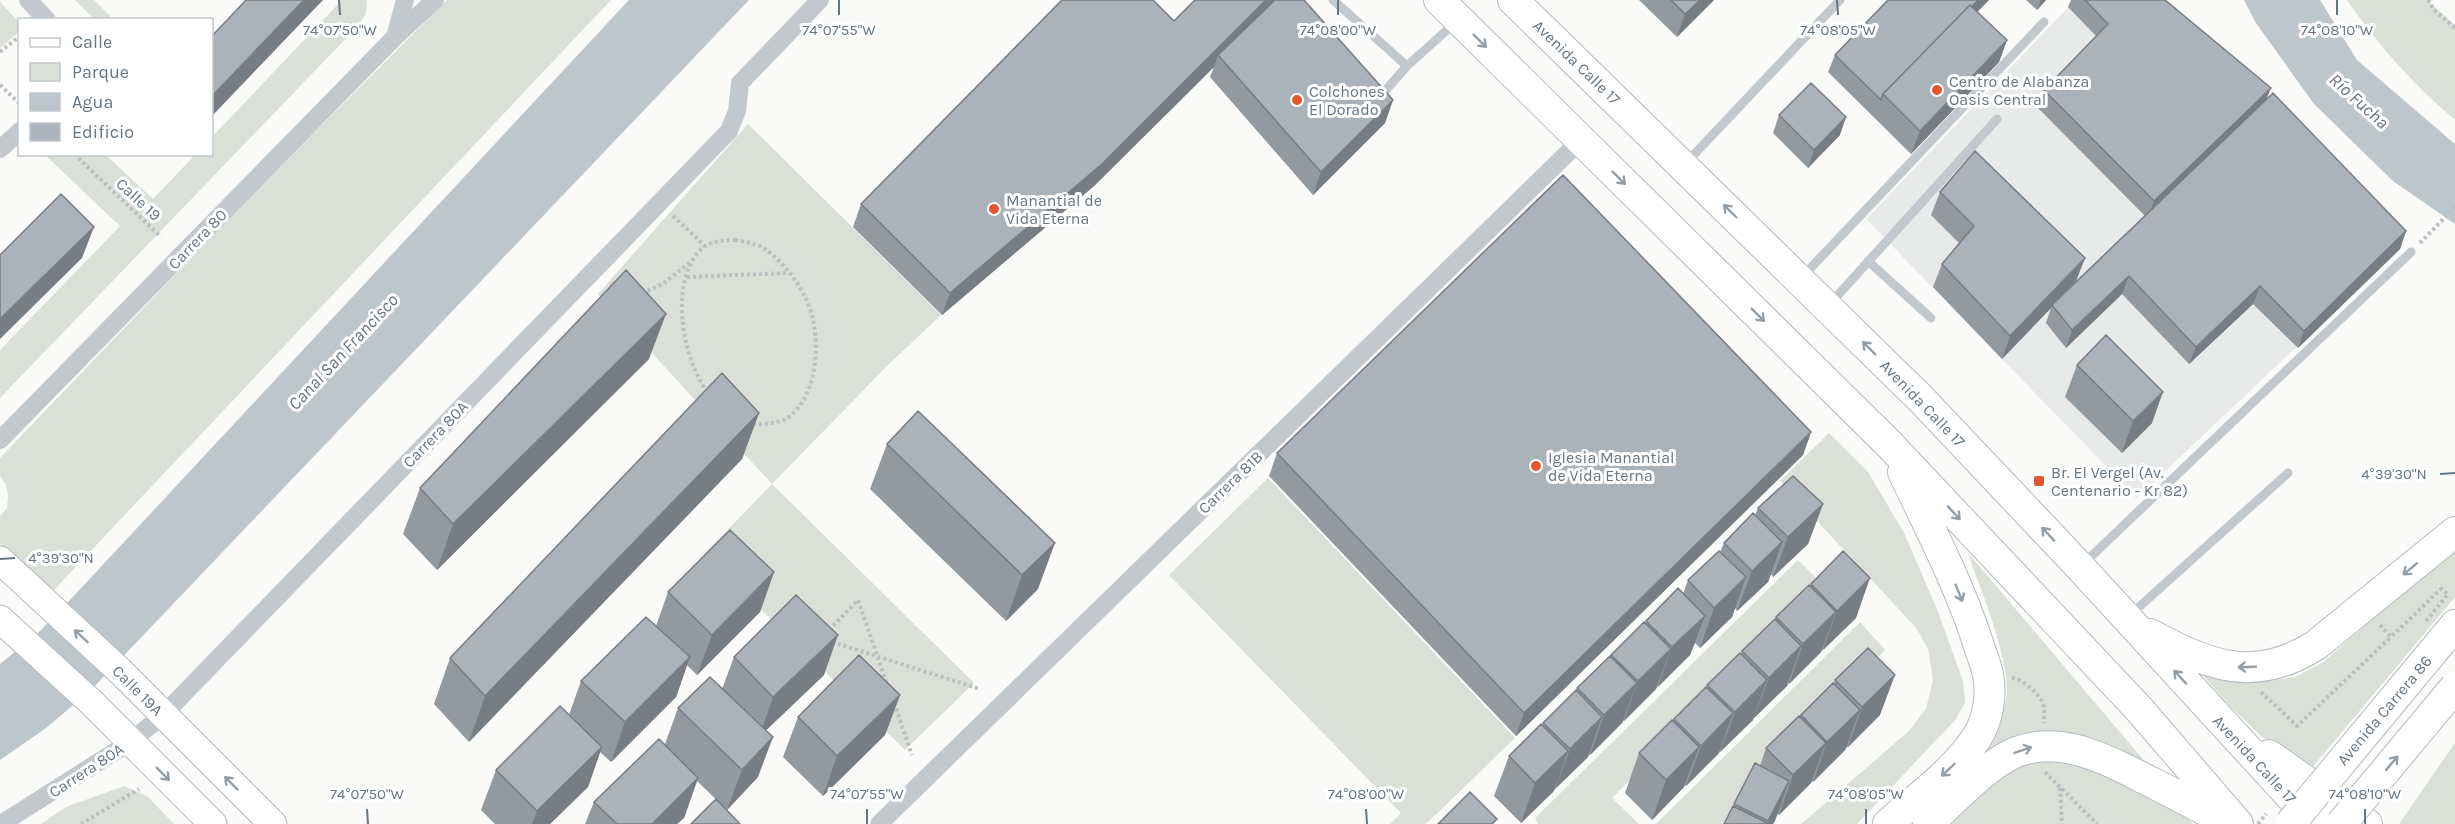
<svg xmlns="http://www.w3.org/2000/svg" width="2455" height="824" viewBox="0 0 2455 824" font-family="Karla,sans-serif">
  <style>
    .built { fill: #e8e9e9 }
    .green { fill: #dadfd7 }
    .water { fill: #bbc7cb }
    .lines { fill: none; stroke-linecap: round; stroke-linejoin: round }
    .secondary-casing { stroke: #b3babf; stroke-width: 29 }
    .primary-casing { stroke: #b5babe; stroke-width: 32 }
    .path { stroke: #bbbfc2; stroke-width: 4; stroke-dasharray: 3 3; stroke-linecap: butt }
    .lane { stroke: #c3c8cc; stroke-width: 9 }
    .street { stroke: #c3c8cc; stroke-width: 18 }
    .secondary { stroke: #fff; stroke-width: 27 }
    .primary { stroke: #fff; stroke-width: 30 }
    .primary-bridge-casing { stroke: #b5babe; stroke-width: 32; stroke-linecap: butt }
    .path-bridge { stroke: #bbbfc2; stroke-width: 4; stroke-dasharray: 3 3; stroke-linecap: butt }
    .primary-bridge { stroke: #fff; stroke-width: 30 }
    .wall { fill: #929a9f }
    .shaded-wall { fill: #777d82 }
    .building { fill: #aab3b9; stroke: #777d82; stroke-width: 1.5 }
    .oneway { stroke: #939fa8 }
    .ticks { fill: none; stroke: #657683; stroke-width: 2 }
    .poi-dot { fill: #e4572e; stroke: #fff; stroke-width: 2 }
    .labels { text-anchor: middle; stroke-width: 6; stroke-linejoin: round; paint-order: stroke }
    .street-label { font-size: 16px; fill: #657683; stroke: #fff }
    .poi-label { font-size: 16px; fill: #657683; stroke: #fff; text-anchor: start }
    .water-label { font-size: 18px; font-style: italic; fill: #60757c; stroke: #fff }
    .ticks-label { font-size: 15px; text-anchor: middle; fill: #657683; stroke: #fff; stroke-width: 6; stroke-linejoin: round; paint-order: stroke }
  </style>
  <rect width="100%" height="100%" fill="#fafaf8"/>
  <path class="built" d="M2075,0L2265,105L2400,249L2137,498L1866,219Z"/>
  <path class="green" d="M75,0H94L113,19H94Z
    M342,0H367L366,14L357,27L0,398V350L120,226L45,155H106L153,199L195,155L212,154V137Z
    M447,0H611L51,593L0,544V516L7,508L8,496L6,484L0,476V458L239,208Z
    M2347,0H2427L2455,25V120C2413,84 2378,45 2347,0Z
    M0,2L19,22L20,31L0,48Z
    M748,124L941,315L887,366L772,484L974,683L905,750L704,554L772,484L598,294Z
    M1829,433L1868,472L1904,533L1937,609L1963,681L1965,702L1956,719L1857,824H1801L1908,732L1926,709L1933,680L1928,649L1917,629L1780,481Z
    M1268,478L1515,738L1426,824H1390L1401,813L1169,575Z
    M2455,548V597L2311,769L2262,737L2231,707L2199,671L2248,681L2263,682L2295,677L2322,663Z
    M1968,553L2147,764C2118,745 2082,729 2046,733C2030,735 1989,758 1973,765C1986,745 2001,724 2006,700C2013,665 1980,589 1968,553Z
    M1798,560L1825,587L1612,798L1639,824H1538L1535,818Z
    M1860,622L1885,650L1736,800L1723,824H1656Z
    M2455,743V824H2399Z
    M2056,756L2100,769L2182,812L2193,824H1948L2010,765Z
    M124,786L147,796L174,824H41L66,807Z"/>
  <path class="water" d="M629,0H749L91,690L46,728L0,760V664L37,634L70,600Z
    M2244,0H2320L2357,60L2455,144V224L2393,181L2314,104L2256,23Z"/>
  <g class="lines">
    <g class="secondary-casing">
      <path id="secondary" d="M0,560L121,672L273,824
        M0,619L92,703L213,824"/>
    </g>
    <g class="primary-casing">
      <path id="primary" d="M1439,0L1890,445L2139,709L2238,824
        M1513,0L1921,399L2080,567L2316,824
        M2150,634C2208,666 2256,684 2316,645L2455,532
        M2440,643L2455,625
        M2269,755L2367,824
        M1888,824C1918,797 1955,771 1977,737C1988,720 1992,695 1988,675C1986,663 1980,651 1977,640C1958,582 1929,527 1903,472
        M1928,824C1952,802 1983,768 2012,754C2060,732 2109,761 2151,782C2177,795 2203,809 2229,823"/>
    </g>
    <path class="path" d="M2428,0L2434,10L2455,28
      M0,52L20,36
      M0,85L20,104
      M74,154L161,237
      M673,216L705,246
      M735,240C745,242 756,243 765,249C786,264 805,290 812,315C820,347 817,395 789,417C782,422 772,423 763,424C691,429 656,285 704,247C712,241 725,240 735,240Z
      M2420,243L2455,207
      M687,277L788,273
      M642,293L663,284L693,260
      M2380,625L2391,637L2441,589L2448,594
      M829,630L858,600L887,684
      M832,642L980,689
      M2012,678C2024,680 2038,693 2043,703C2045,709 2044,717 2044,723
      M2261,692L2297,726L2391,637
      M894,703L912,755
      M2045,772L2097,824
      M2060,788L2062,824
      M81,824L139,789"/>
    <path class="lane" d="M1333,0L1407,66
      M1377,100L1407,66L1457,21
      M1685,164L1840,0
      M1868,261L1931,318
      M1802,277L2044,22
      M1829,305L1997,119
      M2082,565L2411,252
      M2129,616L2288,473"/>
    <path class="street" d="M28,0L47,20
      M395,37L405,0
      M0,149L20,131
      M0,440L395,37L435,0
      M1,824L130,742L163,715L729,131L737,111L740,83L820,0
      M879,824L1581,140"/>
    <use href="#secondary" class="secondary"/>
    <use href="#primary" class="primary"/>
    <g class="primary-bridge-casing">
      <path id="primary-bridge" d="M2290,824L2440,643
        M2341,824L2455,687"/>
    </g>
    <path class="path-bridge" d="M2426,621L2448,594
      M2258,824L2266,814"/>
    <use href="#primary-bridge" class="primary-bridge"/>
  </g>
  <path class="wall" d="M1639,0H1714L1677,37Z
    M2026,0H2046L2037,10Z
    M2071,0H2165L2267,99L2406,231L2400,249L2298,348L2253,304L2189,364L2122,294L2066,348L2046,323L2051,308L2002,359L1933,287L1942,264L1959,243L1931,215L1940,192L2085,258L2076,281L2145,216L2038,108L2044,90L2096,36L2068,7Z
    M1977,12L2007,40L1999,62L1911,154L1828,72L1835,55Z
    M1174,21L1393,100L1385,123L1313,195L1210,77L1214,67L1094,186L942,315L853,227L861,204Z
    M1779,115L1840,135L1808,168L1773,133Z
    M649,359L437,570L403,534L420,488Z
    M2077,365L2152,423L2122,453L2065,397Z
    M759,413L742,459L469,742L434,704L450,658Z
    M1811,432L1803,455L1516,736L1269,476L1277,453Z
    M887,444L1038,589L1006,621L870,489Z
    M1823,504L1808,544L1773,577L1771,574L1768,582L1737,611L1735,608L1732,617L1700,648L1695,643L1690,655L1657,687L1656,689L1624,721H1623L1622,723L1590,755L1589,754L1588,757L1555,789L1554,788V791L1521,823L1494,796L1509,756L1542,725L1543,723L1576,691L1577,688L1611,656V655L1645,623L1646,621L1683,594L1688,580L1720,552L1724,543L1755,515L1758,508Z
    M774,572L760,612L697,675L687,665L676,697L611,762L600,752L588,787L550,824H495L481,810L496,770L569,715L581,681L656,626L668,592Z
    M1811,584L1856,618L1823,650H1822L1821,652L1789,684L1788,683L1787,686L1754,718H1753V720L1720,752L1719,751V753L1686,786L1685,785L1684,787L1652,820L1625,793L1639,753L1673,721L1674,719L1741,654L1742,651L1775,620L1776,617L1810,586Z
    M734,657L824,675L766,730L758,777L727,810L697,781L684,818L677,824H585L594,802L665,744L678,708L722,689Z
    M1835,680L1880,715L1848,747H1847L1845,750L1813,782L1812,781L1811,783L1779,815L1777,814L1773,824H1724L1755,763L1760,766L1766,748L1834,683Z
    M900,695L885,735L823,796L783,757L798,717Z"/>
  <path class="shaded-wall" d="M304,0H323L212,116V96Z
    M1266,0H1280L1218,55L1214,67L1094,186L942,315L950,293Z
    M1700,0H1714L1677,37L1685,14Z
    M1978,0H1989L1890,102L1885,96Z
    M2041,0H2046L2037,10Z
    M2007,40L1999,62L1911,154L1920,131Z
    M2271,88L2264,105L2147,219L2154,201Z
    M1393,100L1385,123L1313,195L1321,172Z
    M1846,117L1840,135L1808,168L1814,150Z
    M94,227L82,258L0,339V319Z
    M2406,231L2400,249L2298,348L2304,331Z
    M2085,258L2076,281L2052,305L2051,308L2002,359L2010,336Z
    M2129,276L2122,294L2066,348L2072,330Z
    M2260,286L2253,304L2189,364L2196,347Z
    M666,314L649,359L437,570L453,524Z
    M2163,392L2152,423L2122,453L2133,421Z
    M759,413L742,459L469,742L485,696Z
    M1811,432L1803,455L1516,736L1524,713Z
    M1823,504L1808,544L1773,577L1788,537Z
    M1782,542L1768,582L1737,611L1752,571Z
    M1055,543L1038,589L1006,621L1022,575Z
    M774,572L760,612L697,675L712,635Z
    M1746,577L1732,617L1700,648L1714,608Z
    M1870,578L1856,618L1823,650L1837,611Z
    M1836,612L1821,652L1789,684L1803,644Z
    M1705,616L1690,655L1658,687L1672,647Z
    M838,635L824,675L759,737L773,697Z
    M1801,646L1787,686L1754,718L1769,678Z
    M1671,649L1656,689L1624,721L1638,681Z
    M690,657L676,697L611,762L625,722Z
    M1895,675L1880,715L1848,747L1862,707Z
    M1767,680L1753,720L1720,752L1735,712Z
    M1637,683L1622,723L1590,755L1604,715Z
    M900,695L885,735L823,796L837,756Z
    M1860,710L1845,750L1813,782L1827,742Z
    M1733,713L1719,753L1686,786L1701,746Z
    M1602,717L1588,757L1555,789L1570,749Z
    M773,737L758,777L727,810L742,770Z
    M1826,743L1811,783L1779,815L1793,775Z
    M602,747L588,787L550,824H532L537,811Z
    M1699,747L1684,787L1652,820L1666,780Z
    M1568,751L1554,791L1521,823L1535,783Z
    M698,778L684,818L677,824H652Z
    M1789,781L1775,821L1773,824H1767Z"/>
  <path class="building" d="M246,0H304L212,96V36Z
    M1062,0H1153L1174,21L1195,0H1266L1102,164L950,293L861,204Z
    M1275,0H1304L1393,100L1321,172L1218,55Z
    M1671,0H1700L1685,14Z
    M1888,0H1978L1972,7L1970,5L1883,94L1881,100L1835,55Z
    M2085,0H2165L2271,88L2154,201L2044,90L2108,24Z
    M1970,5L2007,40L1920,131L1883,94Z
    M1811,83L1846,117L1814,150L1779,115Z
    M2273,93L2406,231L2304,331L2260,286L2196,347L2129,276L2072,330L2052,305Z
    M1975,151L2085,258L2010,336L1942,264L1974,226L1940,192Z
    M1563,175L1811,432L1524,713L1277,453Z
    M61,194L94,227L0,319V255Z
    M626,270L666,314L453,524L420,488Z
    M2106,335L2163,392L2133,421L2077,365Z
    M722,373L759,413L485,696L450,658Z
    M918,411L1055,543L1022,575L887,444Z
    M1793,476L1823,504L1788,537L1758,508Z
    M1753,513L1782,542L1752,571L1724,543Z
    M730,530L774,572L712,635L668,592Z
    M1719,551L1746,577L1714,608L1688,580Z
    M1843,551L1870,578L1837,611L1811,584Z
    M1809,585L1836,612L1803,644L1776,617Z
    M1678,588L1705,616L1672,647L1646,621Z
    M796,595L838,635L773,697L734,657Z
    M646,617L690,657L625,722L581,681Z
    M1775,619L1801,646L1769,678L1742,651Z
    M1644,622L1671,649L1638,681L1611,655Z
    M1868,648L1895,675L1862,707L1835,680Z
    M1740,653L1767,680L1735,712L1707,685Z
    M859,655L900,695L837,756L798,717Z
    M1610,656L1637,683L1604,715L1577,688Z
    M710,677L773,737L742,770L678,708Z
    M1833,683L1860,710L1827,742L1801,715Z
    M1706,687L1733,713L1701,746L1674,719Z
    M1576,690L1602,717L1570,749L1543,723Z
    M560,706L602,747L537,811L496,770Z
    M1799,716L1826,743L1793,775L1766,748Z
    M1672,720L1699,747L1666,780L1639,753Z
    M1541,724L1568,751L1535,783L1509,756Z
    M659,739L698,778L652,824H617L594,802Z
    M1755,763L1789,781L1768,821L1734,804Z
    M1470,792L1497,819L1492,824H1438Z
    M716,799L740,824H691Z
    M1733,806L1767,823L1766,824H1724Z"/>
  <defs><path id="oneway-shaft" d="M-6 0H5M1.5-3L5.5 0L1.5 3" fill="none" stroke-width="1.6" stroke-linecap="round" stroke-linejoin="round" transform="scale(1.5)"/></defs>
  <g class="oneway">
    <use href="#oneway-shaft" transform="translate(1480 41) rotate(45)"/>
    <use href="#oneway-shaft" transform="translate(1619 178) rotate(45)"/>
    <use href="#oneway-shaft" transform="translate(1730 211) rotate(-136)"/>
    <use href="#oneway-shaft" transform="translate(1758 315) rotate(45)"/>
    <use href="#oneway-shaft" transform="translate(1869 348) rotate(-135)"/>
    <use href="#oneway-shaft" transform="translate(1954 513) rotate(47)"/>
    <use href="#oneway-shaft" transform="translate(2048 534) rotate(-133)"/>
    <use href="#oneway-shaft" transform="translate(2410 569) rotate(140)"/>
    <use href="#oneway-shaft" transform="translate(1959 593) rotate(68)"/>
    <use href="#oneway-shaft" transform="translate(81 636) rotate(-137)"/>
    <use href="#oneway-shaft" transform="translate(2247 667) rotate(178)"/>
    <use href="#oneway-shaft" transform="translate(2180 677) rotate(-133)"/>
    <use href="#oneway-shaft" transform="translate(2023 750) rotate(-18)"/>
    <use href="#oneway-shaft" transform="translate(2392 763) rotate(-50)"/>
    <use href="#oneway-shaft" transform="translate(1948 770) rotate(137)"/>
    <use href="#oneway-shaft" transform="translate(163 774) rotate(45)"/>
    <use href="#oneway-shaft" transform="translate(231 783) rotate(-135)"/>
  </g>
  <path class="ticks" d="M339,0L340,15M839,0V15M1338,0V15M1837,0L1838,15M2337,0V15M2440,474L2455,473M0,559L15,558M367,809L368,824M867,809V824M1366,809L1367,824M1866,809V824M2365,809V824"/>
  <g class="poi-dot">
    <circle cx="1937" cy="90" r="6"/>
    <circle cx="1297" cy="100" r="6"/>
    <circle cx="994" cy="209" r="6"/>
    <circle cx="1536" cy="466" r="6"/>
    <rect x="2033" y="475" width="12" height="12" rx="3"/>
  </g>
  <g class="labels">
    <g class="street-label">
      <text transform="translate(1577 62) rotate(44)" y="6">Avenida Calle 17</text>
      <text transform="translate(139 199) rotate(43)" y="6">Calle 19</text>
      <text transform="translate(197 239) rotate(-46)" y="6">Carrera 80</text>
      <text transform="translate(1923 403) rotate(46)" y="6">Avenida Calle 17</text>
      <text transform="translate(435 434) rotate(-46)" y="6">Carrera 80A</text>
      <text transform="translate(1230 482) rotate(-44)" y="6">Carrera 81B</text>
      <text transform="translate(138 690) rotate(45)" y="6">Calle 19A</text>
      <text transform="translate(2384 710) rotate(-50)" y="6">Avenida Carrera 86</text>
      <text transform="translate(2255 759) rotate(47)" y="6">Avenida Calle 17</text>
      <text transform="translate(86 770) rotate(-33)" y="6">Carrera 80A</text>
    </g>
    <g class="poi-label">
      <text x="1949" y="87">Centro de Alabanza<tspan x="1949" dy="18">Oasis Central</tspan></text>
      <text x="1309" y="97">Colchones<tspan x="1309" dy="18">El Dorado</tspan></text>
      <text x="1006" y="206">Manantial de<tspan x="1006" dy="18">Vida Eterna</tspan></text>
      <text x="1548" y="463">Iglesia Manantial<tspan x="1548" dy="18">de Vida Eterna</tspan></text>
      <text x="2051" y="478">Br. El Vergel (Av.<tspan x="2051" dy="18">Centenario - Kr 82)</tspan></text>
    </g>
    <g class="water-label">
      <text transform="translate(2359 101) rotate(42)" y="6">Río Fucha</text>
      <text transform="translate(343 352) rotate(-47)" y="6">Canal San Francisco</text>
    </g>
  </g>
  <g class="ticks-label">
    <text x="340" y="35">74°07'50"W</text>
    <text x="839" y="35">74°07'55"W</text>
    <text x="1338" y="35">74°08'00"W</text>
    <text x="1838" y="35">74°08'05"W</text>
    <text x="2337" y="35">74°08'10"W</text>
    <text x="2394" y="479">4°39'30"N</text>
    <text x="61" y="563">4°39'30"N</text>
    <text x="367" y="799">74°07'50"W</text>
    <text x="867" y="799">74°07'55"W</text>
    <text x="1366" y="799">74°08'00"W</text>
    <text x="1866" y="799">74°08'05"W</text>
    <text x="2365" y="799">74°08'10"W</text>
  </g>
  <rect x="18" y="18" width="195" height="138" fill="#ffffff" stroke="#c1c8cd" stroke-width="1.5"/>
  <rect x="30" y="38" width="30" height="9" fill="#ffffff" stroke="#c1c8cd" stroke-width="1.5"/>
  <text x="72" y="48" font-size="18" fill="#657683">Calle</text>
  <rect x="30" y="63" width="30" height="18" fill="#dadfd7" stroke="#c1c8cd" stroke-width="1.5"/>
  <text x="72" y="78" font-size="18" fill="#657683">Parque</text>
  <rect x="30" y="93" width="30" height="18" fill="#bbc7cb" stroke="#c1c8cd" stroke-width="1.5"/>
  <text x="72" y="108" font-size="18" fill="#657683">Agua</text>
  <rect x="30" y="123" width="30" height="18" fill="#aab3b9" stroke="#c1c8cd" stroke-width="1.5"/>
  <text x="72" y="138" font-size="18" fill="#657683">Edificio</text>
</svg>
